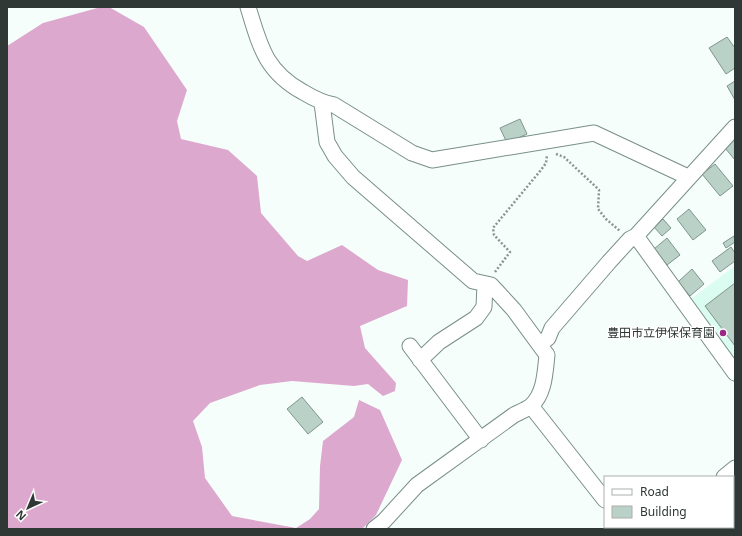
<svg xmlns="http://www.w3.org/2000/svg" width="742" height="536" viewBox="0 0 742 536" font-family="'Noto Sans','Noto Sans JP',sans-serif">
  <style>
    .built { fill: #dbfcf0 }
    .forest { fill: #dda8ce }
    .building { fill: #bad1c8; stroke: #7f958d }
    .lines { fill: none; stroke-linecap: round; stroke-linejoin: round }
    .minor-casing { stroke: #798f87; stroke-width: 17 }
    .path { stroke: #8b9490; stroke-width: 2.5; stroke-dasharray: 2 2; stroke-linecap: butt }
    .minor { stroke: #fff; stroke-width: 15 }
    .poi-dot { fill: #9b2884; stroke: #fff; stroke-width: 1.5 }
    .labels { text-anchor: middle; stroke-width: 3; stroke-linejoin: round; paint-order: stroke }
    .poi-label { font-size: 12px; fill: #2f3834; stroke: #fff; text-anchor: end }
  </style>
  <rect width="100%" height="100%" fill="#f5fefa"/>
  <path class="built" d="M735,266V365L687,302Z"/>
  <path class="forest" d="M101,7H109L144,27L187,90L177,121L181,139L228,150L257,176L261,213L298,256L307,261L342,245L378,270L408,280L407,306L360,326L365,348L396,383L395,391L383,396L368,384L354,386L292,381L260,385L210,403L193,421L202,447L205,478L232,516L296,528L310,519L319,509L320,466L323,441L354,417L359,400L380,410L402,460L376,515L362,529H7V46L43,23Z"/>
  <path class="building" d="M727,37L735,48V68L726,74L709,48Z
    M735,81V100L727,86Z
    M520,119L527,134L507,143L500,128Z
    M734,139L735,141V160L725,148Z
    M715,164L733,186L720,196L702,174Z
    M689,209L706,230L693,240L677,219Z
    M663,219L671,228L662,236L654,227Z
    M734,236L735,242L726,248L723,243Z
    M667,238L680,255L667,265L654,249Z
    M731,247L735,253V261L720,272L712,261Z
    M692,269L704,284L690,296L678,282Z
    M735,283V346L705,306Z
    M302,397L323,422L308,434L287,409Z"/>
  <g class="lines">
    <g class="minor-casing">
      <path id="minor" d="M248,7C260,46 265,71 303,92C313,98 322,103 334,105L412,153L432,160L594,133L688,177
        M322,103L327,142L335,156L353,177L473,281L491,285L514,310L547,355C545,372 545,393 531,406C527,409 520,412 514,415L417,485L384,521L374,529
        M636,236L735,373
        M540,344L548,338L552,328L609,262L630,239L636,236L735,127
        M410,346L481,440
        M420,360L439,342L476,318L484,307L485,284
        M531,406L605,500
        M724,477L735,468
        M627,527L628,529
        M660,529L662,527"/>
    </g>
    <path class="path" d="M556,154L564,157L595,186L599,190L598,209L606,219L620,231
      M495,272L510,252L494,235L493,228L541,170L546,163L547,155"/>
    <use href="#minor" class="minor"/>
  </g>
  <circle class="poi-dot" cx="723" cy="333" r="4"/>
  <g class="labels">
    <g class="poi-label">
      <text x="715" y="337">豊田市立伊保保育園</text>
    </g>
  </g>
  <rect width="742" height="536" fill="none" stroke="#2f3834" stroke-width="16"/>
  <rect x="604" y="476" width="130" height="52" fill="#ffffff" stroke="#acafae"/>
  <rect x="612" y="489" width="20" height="6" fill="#ffffff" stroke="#acafae"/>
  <text x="640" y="496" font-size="12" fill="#2f3834">Road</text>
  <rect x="612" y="506" width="20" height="12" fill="#bad1c8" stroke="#acafae"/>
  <text x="640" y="516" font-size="12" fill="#2f3834">Building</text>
  <g transform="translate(28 508) rotate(224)" stroke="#ffffff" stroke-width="3" paint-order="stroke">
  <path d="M0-3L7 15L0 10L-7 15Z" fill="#2f3834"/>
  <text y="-6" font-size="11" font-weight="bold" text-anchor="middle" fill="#2f3834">N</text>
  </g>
</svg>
